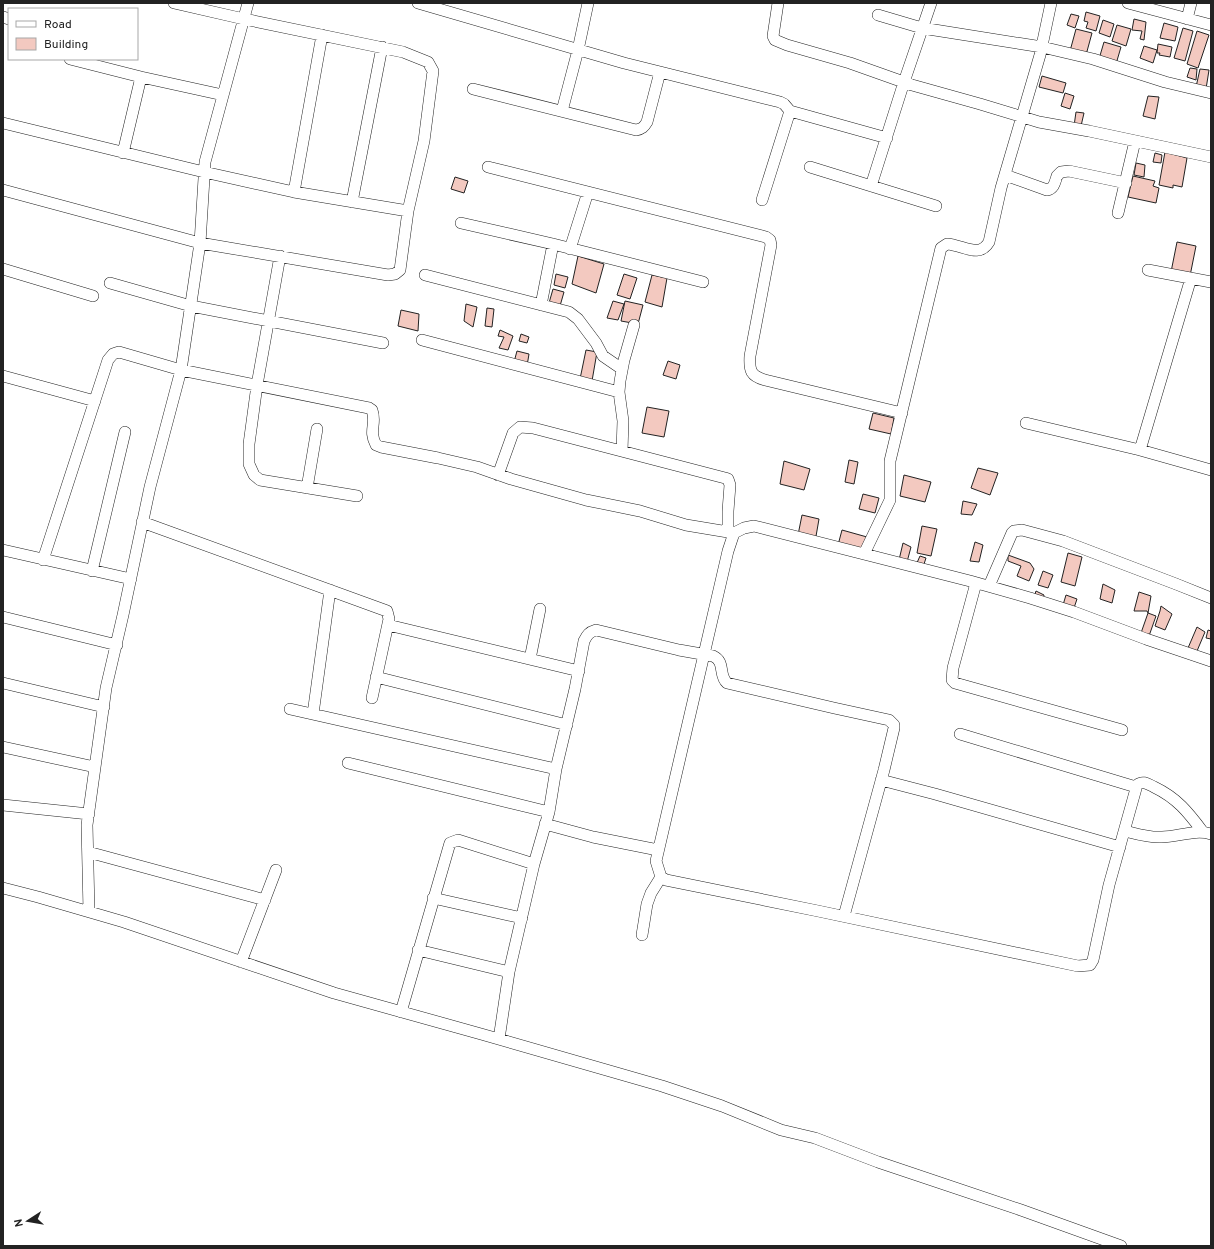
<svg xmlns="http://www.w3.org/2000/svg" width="1214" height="1249" viewBox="0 0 1214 1249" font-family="Overpass,sans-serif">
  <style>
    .building { fill: #f3c9c0; stroke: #222 }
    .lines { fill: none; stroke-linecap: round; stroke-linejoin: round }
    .street-casing { stroke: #222; stroke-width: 12 }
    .street { stroke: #fff; stroke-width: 11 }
  </style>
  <rect width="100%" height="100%" fill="#fff"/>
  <path class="building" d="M1086,12L1100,16L1096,31L1086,28L1088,22L1084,21Z
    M1071,14L1079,16L1075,28L1067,25Z
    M1134,19L1146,22L1144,40L1140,39L1142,31L1132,30Z
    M1103,20L1114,24L1110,37L1099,33Z
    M1164,23L1178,27L1175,41L1160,38Z
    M1117,25L1131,29L1126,46L1112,41Z
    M1183,28L1193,31L1185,61L1174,58Z
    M1076,29L1092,33L1086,55L1070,51Z
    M1197,31L1209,35L1198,68L1187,64Z
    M1104,42L1121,47L1116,64L1099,59Z
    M1158,44L1172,47L1170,57L1159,55L1160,53H1157Z
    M1144,46L1157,50L1153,63L1140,58Z
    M1190,68L1197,69L1196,80L1187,77Z
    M1200,69L1209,70L1206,89L1196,87Z
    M1042,76L1066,83L1063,93L1039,87Z
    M1065,93L1074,96L1070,109L1061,106Z
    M1148,96L1159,97L1155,119L1143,116Z
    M1076,112L1084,113L1081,126H1074Z
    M1165,152L1187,158L1182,187L1173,185V188L1159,185Z
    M1155,153L1162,155L1161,163L1153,162Z
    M1136,163L1145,165L1144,177L1134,175Z
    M1133,176L1155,181L1153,186L1159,188L1156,203L1128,197Z
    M455,177L468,181L464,193L451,189Z
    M1177,242L1196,246L1190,276L1171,272Z
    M578,256L604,264L596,293L572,284Z
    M556,274L568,277L565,288L554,285Z
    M624,274L637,278L630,299L617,295Z
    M652,275L667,278L662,307L645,302Z
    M553,289L564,292L560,306L549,303Z
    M613,301L624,304L618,320L607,318Z
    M625,301L643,305L638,324L621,321Z
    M466,304L477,307L473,327L464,321Z
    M487,308L494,309L492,327L485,326Z
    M401,310L419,314L418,331L398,326Z
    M500,330L513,336L508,350L499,348L504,337L498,336Z
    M521,334L529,337L527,343L519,341Z
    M586,350L597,352L592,381L580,379Z
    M517,351L529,354L527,366L514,362Z
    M668,361L680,365L676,379L663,375Z
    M647,407L669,411L664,437L642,433Z
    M873,413L894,418L891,434L869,429Z
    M849,460L858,462L854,484L845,482Z
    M784,461L810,469L804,490L780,484Z
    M978,468L998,473L990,495L971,488Z
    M904,475L931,482L925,502L900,496Z
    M863,494L879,498L875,513L859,509Z
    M963,501L977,504L972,515L961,514Z
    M802,515L819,519L815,542L798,535Z
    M922,526L937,529L931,556L917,553Z
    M842,530L867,537L863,552L838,545Z
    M975,542L983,545L979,562L970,561Z
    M903,543L911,547L907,562L899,560Z
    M1068,553L1082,557L1075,586L1061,582Z
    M1008,555L1030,563L1034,569L1029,581L1017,576L1021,566L1008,561Z
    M920,556L926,558L923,567L916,565Z
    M1043,571L1053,575L1048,588L1038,585Z
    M1103,584L1115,590L1112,603L1100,599Z
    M1036,591L1044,595L1043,600L1034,597Z
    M1139,592L1151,596L1148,613L1147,611H1134Z
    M1066,595L1077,599L1074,608L1063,605Z
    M1161,606L1172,614L1165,630L1155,626L1160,611Z
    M1148,613L1156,616L1149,636L1141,633Z
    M1197,627L1205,632L1197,651L1188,648Z
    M1208,630L1211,631V639L1206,638Z"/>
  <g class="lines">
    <g class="street-casing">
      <path id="street" d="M418,3L624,63L780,102L784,104L790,111
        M778,3L773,36L775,40L787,45L850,63L912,85L980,104L1039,122L1089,131L1211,157
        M1128,3L1211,25
        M878,15L922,28L1042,47L1093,59L1165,82L1211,93
        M3,17L9,19
        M1187,19L1191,3
        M70,59L141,77L223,95
        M473,89L636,130C642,129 644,127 647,122L660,72
        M562,111L578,50L588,3
        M3,123L204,172L294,192L408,211
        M123,153L141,77
        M488,167L766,237L770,240L771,245L750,356C749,371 751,376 765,380L902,413
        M810,167L936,206
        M1005,175L1047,190C1054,189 1055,182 1057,176L1061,172L1069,171L1126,183
        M871,186L904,82L931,3
        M3,190L200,243L388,275L395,274L400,270L408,211L424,141L433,71L428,62L403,52L244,19L174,3
        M294,192L322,35
        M762,200L790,111L887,138
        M352,202L382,47
        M1118,213L1135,141
        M461,223L553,244L703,282
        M570,249L588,192
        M280,256L257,385L249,444V464L254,475L260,480L357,496
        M3,269L93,296
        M1148,270L1211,282
        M425,275L569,312L578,319L596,343L603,356L622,369
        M110,283L191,306L383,343
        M541,305L553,244
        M422,340L619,392
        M3,376L95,401
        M1026,423L1140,450L1211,470
        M1140,450L1191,278
        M622,451L623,421L619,392L620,381L624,360L634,325
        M498,475L513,433L520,427L533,428L725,478L728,479L730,485L728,511V532
        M307,488L317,429
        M142,522L387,611L389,619L372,698
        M3,550L131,579
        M864,554L890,500V461L941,248L947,244C963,245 979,259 989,242L1001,188L1040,55L1051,3
        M43,560L108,360L113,354L119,352L181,370L369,408L372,410C377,424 368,430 376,445L381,447L438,458L477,467L511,479L586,500L640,511L686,525L734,533
        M92,571L125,432
        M976,583L953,668L952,680L955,683L1122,730
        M989,586L1012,533L1014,531L1022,530L1063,541L1176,584L1211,598
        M3,617L117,645
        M388,625L579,671
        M530,659L540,609
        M376,677L567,725
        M3,683L104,707
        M290,709L556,769
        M313,714L330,590
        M960,734L1136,787
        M3,747L95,767
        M348,763L549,812
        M881,780L935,794L1120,847
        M3,805L89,814
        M545,824L593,837L658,850
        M1125,831C1137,834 1149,838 1162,837C1178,837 1195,829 1211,834
        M1203,832C1188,812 1177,798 1154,787C1148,784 1143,780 1137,785L1109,885L1093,960L1090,965L1078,966L818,911L666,880L661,877L656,861L728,551L734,533L744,528L754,526L970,581L1030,598L1074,612L1146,639L1211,661
        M88,852L265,900
        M3,888L38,897L124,922L334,993L481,1034L662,1086L722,1106L781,1130L815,1138L878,1162L1021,1210L1121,1246
        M433,898L522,918
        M89,911L87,825L106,688L123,615L150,487L181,370L200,243L205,162L248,3
        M642,935L647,904L651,893L661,877
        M418,950L509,972
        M241,962L276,870
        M401,1012L450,843L458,840L534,864
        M499,1039L509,972L534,864L549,812L556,769L575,689L584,641C587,635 589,632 596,630L679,650L713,656C726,662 718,675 727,683L834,708L889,720L894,725V728L884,770L844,916"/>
    </g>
    <use href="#street" class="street"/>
  </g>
  <rect width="1214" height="1249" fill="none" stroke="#222222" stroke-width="8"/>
  <rect x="8" y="8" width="130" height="52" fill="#ffffff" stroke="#a7a7a7"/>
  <rect x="16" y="21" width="20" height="6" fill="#ffffff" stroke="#a7a7a7"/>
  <text x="44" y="28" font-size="12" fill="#222222">Road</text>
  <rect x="16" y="38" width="20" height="12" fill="#f3c9c0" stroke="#a7a7a7"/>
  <text x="44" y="48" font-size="12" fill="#222222">Building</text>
  <g transform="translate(28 1221) rotate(258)" stroke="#ffffff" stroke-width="3" paint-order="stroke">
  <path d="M0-3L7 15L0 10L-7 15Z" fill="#222222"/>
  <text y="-6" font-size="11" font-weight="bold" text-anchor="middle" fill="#222222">N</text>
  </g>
</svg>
